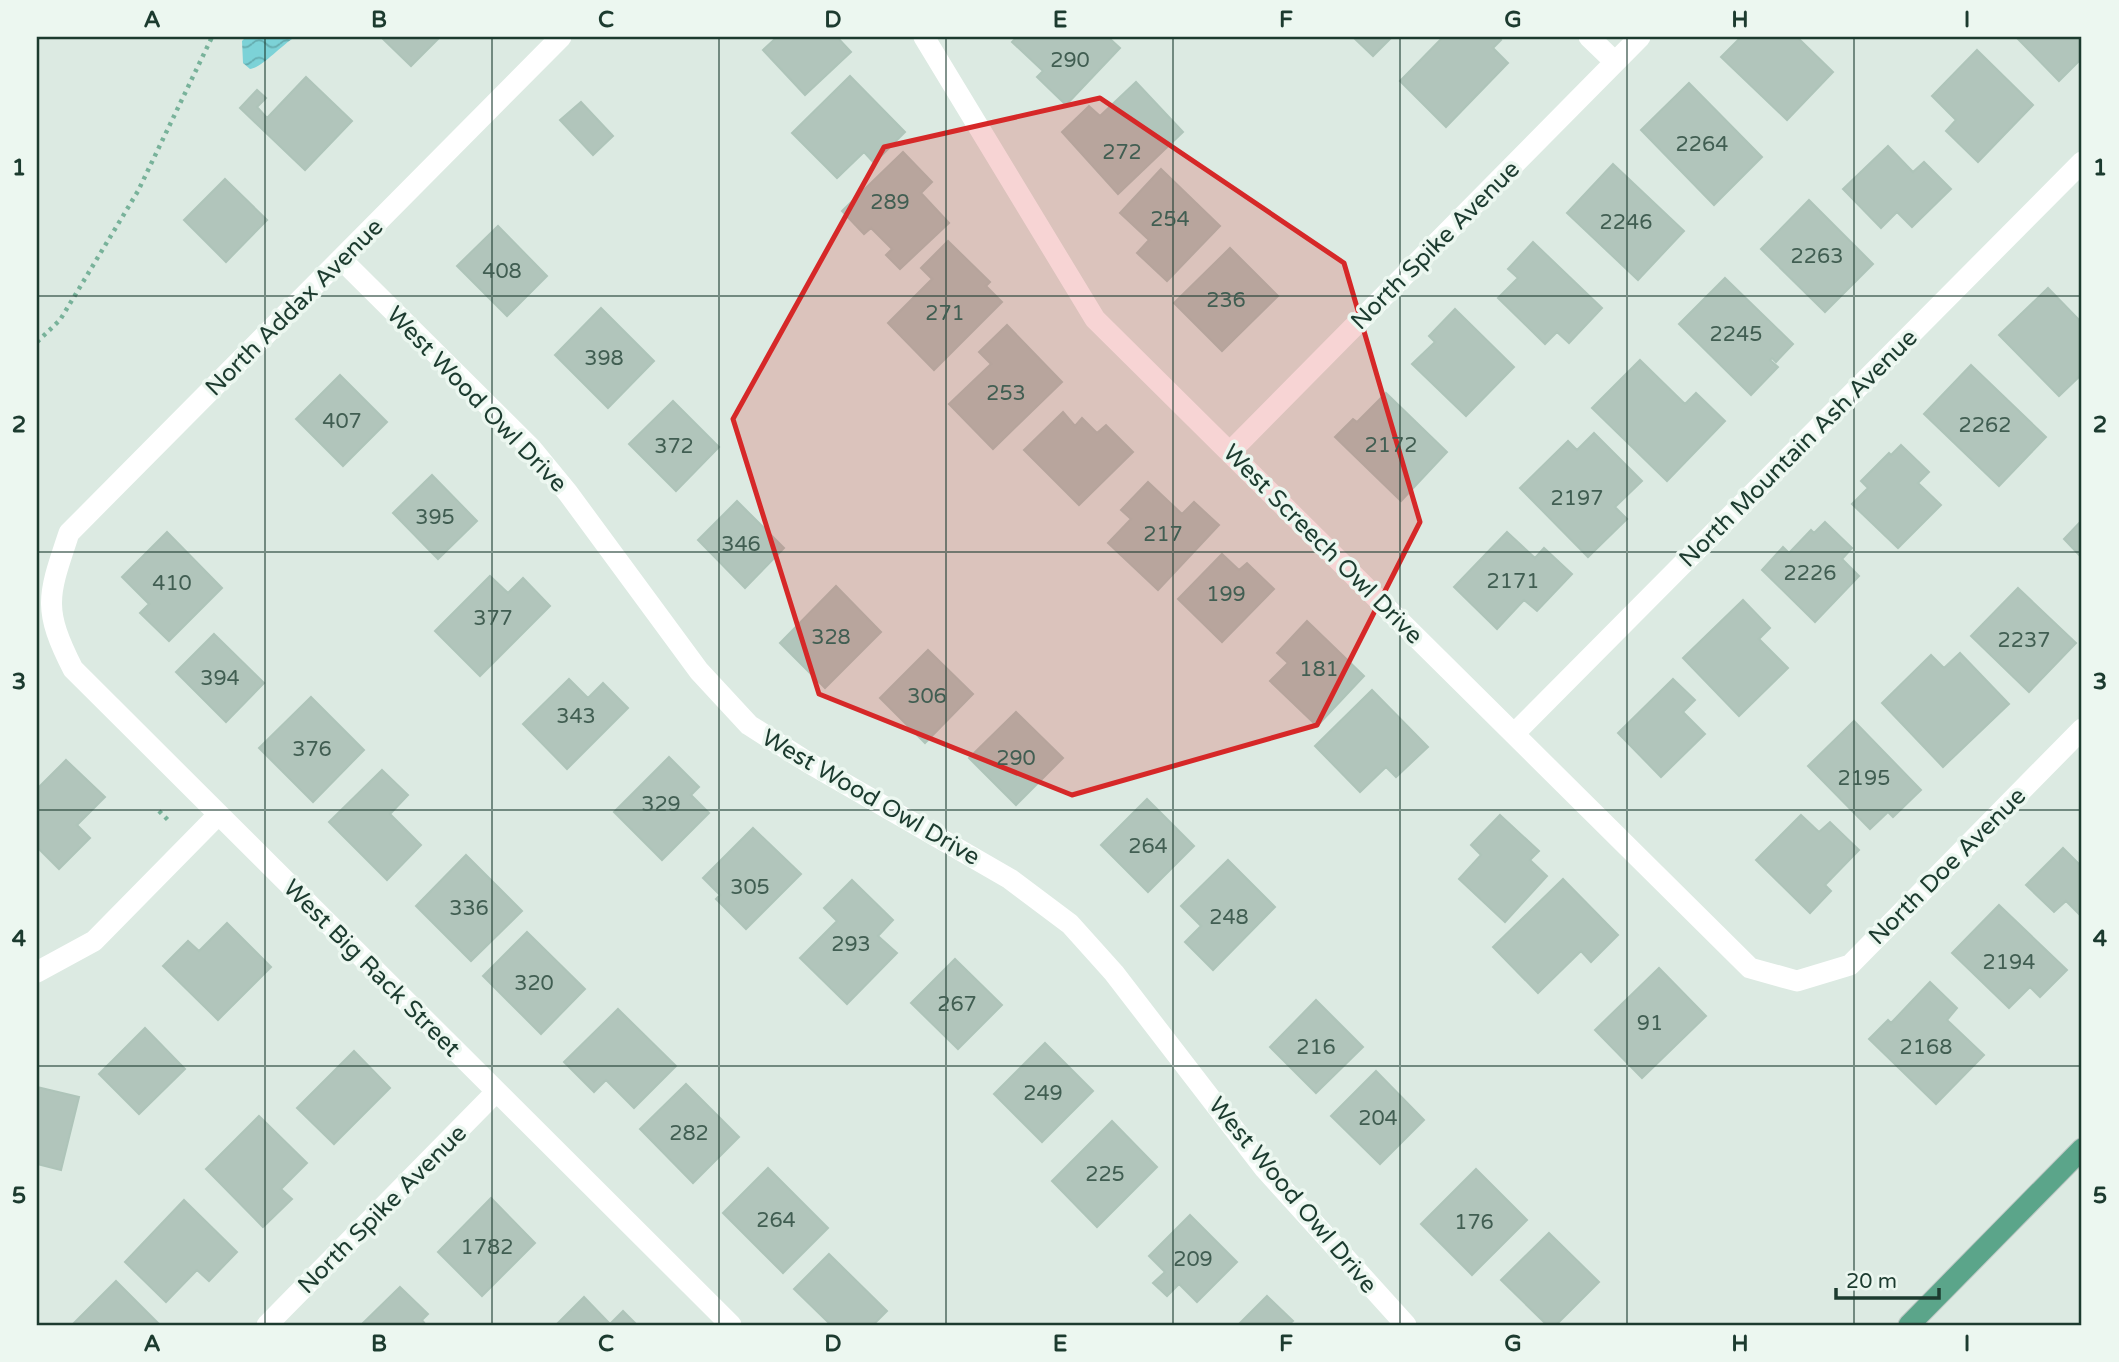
<svg xmlns="http://www.w3.org/2000/svg" width="2119" height="1362" viewBox="0 0 2119 1362" font-family="'Varela Round',sans-serif">
  <style>
    .water { fill: url(#water-waves) }
    .building { fill: #b1c5bb; stroke: #aec4b9; stroke-width: 2 }
    .lines { fill: none; stroke-linecap: round; stroke-linejoin: round }
    .major-casing { stroke: #bfc8c5; stroke-width: 23 }
    .path { stroke: #78b29a; stroke-width: 4.5; stroke-dasharray: 3.5 5; stroke-linecap: butt }
    .minor { stroke: #fff; stroke-width: 21 }
    .major { stroke: #5ba58a; stroke-width: 21 }
    .marked { fill: #d62828; fill-opacity: 0.2; stroke: #d62828; stroke-width: 5; stroke-linejoin: round }
    .grid { fill: none; stroke: #1c3b2f; stroke-width: 2; stroke-opacity: 0.55 }
    .labels { text-anchor: middle; stroke-width: 7; stroke-linejoin: round; paint-order: stroke }
    .number-label { font-size: 21px; fill: #415e52 }
    .street-label { font-size: 24px; fill: #1c3b2f; stroke: #ecf7f0 }
    .neatline { fill: none; stroke: #1c3b2f; stroke-width: 2.5 }
    .grid-label { font-size: 23px; text-anchor: middle; font-weight: bold; fill: #1c3b2f }
  </style>
  <defs>
    <pattern id="water-waves" width="16" height="10" patternUnits="userSpaceOnUse" patternTransform="scale(1.75)"><rect width="16" height="10" fill="#7cd2d7"/><path d="M0 5q4-4 8 0t8 0" fill="none" stroke="#65acaf"/></pattern>
  </defs>
  <rect width="100%" height="100%" fill="#dceae2"/>
  <path class="water" d="M246,37H292V39C280,47 261,68 250,69L243,63L242,41Z"/>
  <path class="building" d="M381,37H440L411,66Z
    M777,37H837L851,52L805,95L763,50Z
    M1017,37H1108L1120,48L1066,105L1037,77L1043,71L1012,42Z
    M1353,37H1392L1373,56Z
    M1443,37H1498L1501,40L1493,48L1508,63L1446,127L1400,81Z
    M1741,37H1797L1833,72L1787,120L1721,57Z
    M2016,37H2082V58L2059,81Z
    M1977,50L2033,105L1978,162L1946,131L1956,120L1932,96Z
    M850,76L905,132L874,163L864,152L837,178L792,133Z
    M306,77L352,121L305,170L240,108L257,90L266,98L257,107L267,118Z
    M1136,82L1183,132L1118,194L1062,132L1089,106L1100,116Z
    M1689,83L1762,157L1714,205L1641,130Z
    M581,102L613,136L593,155L560,120Z
    M1888,146L1913,172L1924,162L1951,189L1912,227L1897,212L1881,228L1843,189Z
    M903,152L932,182L921,193L949,223L900,269L886,255L892,249L871,228L864,234L842,211Z
    M1613,164L1684,231L1638,280L1567,213Z
    M1161,169L1220,226L1167,281L1137,253L1149,240L1120,213Z
    M225,179L267,220L226,262L184,220Z
    M1809,200L1873,264L1825,312L1761,249Z
    M498,226L547,276L507,316L457,266Z
    M948,241L990,282L986,286L1002,302L934,370L888,323L932,279L921,268Z
    M1533,242L1602,308L1569,343L1557,332L1545,344L1498,298L1518,278L1508,269Z
    M1230,248L1278,296L1222,351L1174,303Z
    M1725,278L1793,344L1776,362L1772,358L1770,360L1778,367L1751,395L1679,324Z
    M2048,288L2082,323V374L2059,396L1999,335Z
    M601,308L654,361L608,408L555,355Z
    M1455,309L1514,367L1466,416L1412,364L1435,342L1429,336Z
    M1007,325L1062,382L993,449L949,404L991,364L979,352Z
    M1640,360L1685,404L1696,393L1725,421L1667,481L1592,408Z
    M1971,365L2046,437L1999,486L1924,414Z
    M340,375L387,422L343,466L296,419Z
    M1386,393L1447,452L1401,501L1335,437L1353,419L1357,422Z
    M673,401L719,447L676,491L629,444Z
    M1063,412L1075,426L1082,418L1097,433L1106,425L1133,452L1079,505L1024,450Z
    M1594,433L1642,481L1615,507L1627,519L1588,557L1520,488L1568,441L1577,450Z
    M1901,445L1929,472L1918,483L1941,505L1898,548L1852,504L1868,488L1861,481L1889,453L1891,455Z
    M432,475L477,521L438,559L393,513Z
    M1148,482L1182,514L1194,502L1219,525L1158,590L1108,543L1131,519L1121,510Z
    M737,501L784,548L745,588L698,540Z
    M2082,520V558L2064,539Z
    M1825,522L1852,548L1842,559L1859,576L1815,622L1762,570L1783,547L1789,553L1811,530L1814,533Z
    M167,532L222,588L169,641L140,613L149,604L122,577Z
    M1507,532L1535,558L1544,548L1572,574L1537,611L1524,600L1497,629L1454,587Z
    M1222,554L1239,570L1247,563L1274,589L1222,642L1178,599Z
    M490,576L508,593L523,578L550,606L480,676L435,631Z
    M836,586L881,632L825,688L780,643Z
    M2018,588L2076,643L2029,692L1971,636Z
    M1743,600L1770,628L1759,639L1788,668L1739,716L1683,658Z
    M1307,621L1364,676L1317,726L1270,681L1288,663L1277,653Z
    M214,634L264,683L226,722L176,672Z
    M928,650L973,694L925,743L880,698Z
    M1960,653L2009,704L1943,767L1882,703L1931,655L1944,668Z
    M569,679L588,698L603,683L628,708L567,769L523,724Z
    M1673,679L1695,700L1683,712L1705,734L1661,777L1618,733Z
    M1372,690L1428,747L1396,777L1386,767L1360,792L1315,746Z
    M311,697L364,750L313,802L259,748Z
    M1016,712L1063,758L1016,805L969,758Z
    M1854,721L1921,790L1893,817L1888,812L1870,829L1808,766Z
    M669,757L699,787L691,795L709,813L662,860L614,812Z
    M66,760L105,797L77,825L90,838L59,869L37,847V789Z
    M382,770L408,795L390,814L421,845L387,880L329,822Z
    M1147,799L1194,846L1148,892L1101,845Z
    M1500,815L1539,851L1530,860L1547,876L1505,922L1459,879L1481,855L1471,845Z
    M1801,815L1819,832L1830,822L1859,850L1825,885L1831,891L1810,913L1756,860Z
    M753,828L801,874L746,929L716,899L720,895L703,878Z
    M2063,848L2080,865L2082,863V917L2066,901L2054,912L2026,885Z
    M466,855L522,911L471,961L416,906Z
    M1228,860L1275,907L1213,970L1185,942L1201,926L1181,906Z
    M1563,879L1618,935L1591,962L1581,951L1538,993L1493,947Z
    M852,880L893,920L878,936L897,953L847,1004L800,958L837,921L824,908Z
    M1999,905L2067,970L2040,997L2030,987L2009,1008L1952,953Z
    M227,923L271,967L218,1020L163,966L188,941L199,951Z
    M527,932L585,989L541,1034L483,976Z
    M955,959L1002,1005L958,1049L911,1003Z
    M1659,968L1706,1016L1642,1078L1595,1030Z
    M1930,982L1957,1008L1947,1020L1984,1055L1936,1104L1869,1039L1888,1020L1891,1023Z
    M1316,1000L1363,1047L1316,1093L1270,1047Z
    M618,1009L676,1066L634,1108L606,1080L594,1092L564,1062Z
    M145,1028L185,1069L139,1114L99,1074Z
    M1045,1043L1093,1091L1042,1142L994,1094Z
    M354,1051L390,1088L334,1144L297,1108Z
    M1376,1071L1424,1120L1380,1164L1331,1116Z
    M686,1084L739,1137L693,1183L640,1129Z
    M37,1087L79,1097L61,1170L37,1164Z
    M259,1116L307,1163L281,1189L292,1199L263,1227L206,1169Z
    M1112,1121L1157,1167L1097,1227L1052,1181Z
    M768,1168L828,1228L783,1273L723,1213Z
    M1476,1169L1527,1220L1472,1275L1421,1224Z
    M491,1198L535,1243L482,1296L438,1252Z
    M184,1200L237,1252L209,1281L197,1270L166,1302L125,1262Z
    M1190,1215L1237,1262L1197,1302L1179,1284L1167,1296L1153,1283L1165,1272L1149,1256Z
    M1549,1233L1599,1282L1556,1325H1547L1501,1280Z
    M829,1254L887,1311L873,1325H831L794,1289Z
    M116,1281L160,1325H72Z
    M400,1287L428,1314L422,1320L426,1325H361Z
    M1267,1296L1293,1321L1288,1325H1238Z
    M584,1297L610,1324L623,1311L637,1325H556Z"/>
  <g class="lines">
    <g class="major-casing">
      <path id="major" d="M1909,1325L2082,1149"/>
    </g>
    <path class="path" d="M37,342L60,320L138,191L212,37
      M159,811L171,823"/>
    <path class="minor" d="M561,37L69,533C48,596 42,608 73,669L731,1325
      M924,37L1095,319L1750,968L1797,981L1850,965L2082,729
      M1589,37L1615,62
      M342,260L531,448L568,493L699,671L749,725L809,763L1010,879L1070,924L1114,973L1265,1169L1406,1325
      M1230,452L1640,37
      M1514,734L2082,162
      M37,972L94,941L218,815
      M267,1325L496,1092"/>
    <use href="#major" class="major"/>
  </g>
  <path class="marked" d="M1100,98L1344,263L1420,522L1317,725L1072,795L819,694L733,419L884,147Z"/>
  <path class="grid" d="M265,37V1325M492,37V1325M719,37V1325M946,37V1325M1173,37V1325M1400,37V1325M1627,37V1325M1854,37V1325M37,296H2082M37,552H2082M37,810H2082M37,1066H2082"/>
  <g class="labels">
    <g class="number-label">
      <text x="1070" y="67">290</text>
      <text x="1702" y="151">2264</text>
      <text x="1122" y="159">272</text>
      <text x="890" y="209">289</text>
      <text x="1170" y="226">254</text>
      <text x="1626" y="229">2246</text>
      <text x="1817" y="263">2263</text>
      <text x="502" y="278">408</text>
      <text x="1226" y="307">236</text>
      <text x="945" y="320">271</text>
      <text x="1736" y="341">2245</text>
      <text x="604" y="365">398</text>
      <text x="1006" y="400">253</text>
      <text x="342" y="428">407</text>
      <text x="1985" y="432">2262</text>
      <text x="1391" y="452">2172</text>
      <text x="674" y="453">372</text>
      <text x="1577" y="505">2197</text>
      <text x="435" y="524">395</text>
      <text x="1163" y="541">217</text>
      <text x="741" y="551">346</text>
      <text x="1810" y="580">2226</text>
      <text x="1513" y="588">2171</text>
      <text x="172" y="590">410</text>
      <text x="1226" y="601">199</text>
      <text x="493" y="625">377</text>
      <text x="831" y="644">328</text>
      <text x="2024" y="647">2237</text>
      <text x="1319" y="676">181</text>
      <text x="220" y="685">394</text>
      <text x="927" y="703">306</text>
      <text x="576" y="723">343</text>
      <text x="312" y="756">376</text>
      <text x="1016" y="765">290</text>
      <text x="1864" y="785">2195</text>
      <text x="661" y="811">329</text>
      <text x="1148" y="853">264</text>
      <text x="750" y="894">305</text>
      <text x="469" y="915">336</text>
      <text x="1229" y="924">248</text>
      <text x="851" y="951">293</text>
      <text x="2009" y="969">2194</text>
      <text x="534" y="990">320</text>
      <text x="957" y="1011">267</text>
      <text x="1650" y="1030">91</text>
      <text x="1316" y="1054">216</text>
      <text x="1926" y="1054">2168</text>
      <text x="1043" y="1100">249</text>
      <text x="1378" y="1125">204</text>
      <text x="689" y="1140">282</text>
      <text x="1105" y="1181">225</text>
      <text x="776" y="1227">264</text>
      <text x="1474" y="1229">176</text>
      <text x="487" y="1254">1782</text>
      <text x="1193" y="1266">209</text>
    </g>
    <g class="street-label">
      <text transform="translate(1435 245) rotate(-45)" y="8">North Spike Avenue</text>
      <text transform="translate(294 307) rotate(-45)" y="8">North Addax Avenue</text>
      <text transform="translate(477 399) rotate(46)" y="8">West Wood Owl Drive</text>
      <text transform="translate(1798 448) rotate(-45)" y="8">North Mountain Ash Avenue</text>
      <text transform="translate(1323 544) rotate(45)" y="8">West Screech Owl Drive</text>
      <text transform="translate(871 797) rotate(30)" y="8">West Wood Owl Drive</text>
      <text transform="translate(1947 866) rotate(-45)" y="8">North Doe Avenue</text>
      <text transform="translate(372 968) rotate(45)" y="8">West Big Rack Street</text>
      <text transform="translate(1293 1195) rotate(50)" y="8">West Wood Owl Drive</text>
      <text transform="translate(382 1209) rotate(-45)" y="8">North Spike Avenue</text>
    </g>
  </g>
  <rect width="2119" height="1362" fill="none" stroke="#ecf7f0" stroke-width="77"/>
  <path d="M1836 1288v10h103v-10" fill="none" stroke="#1c3b2f" stroke-width="3.5"/>
  <text x="1846" y="1288" font-size="21" fill="#1c3b2f" stroke="#ecf7f0" stroke-width="5" paint-order="stroke">20 m</text>
  <rect x="38" y="38" width="2042" height="1286" class="neatline"/>
  <g class="grid-label">
    <text x="152" y="27">A</text>
    <text x="379" y="27">B</text>
    <text x="606" y="27">C</text>
    <text x="833" y="27">D</text>
    <text x="1060" y="27">E</text>
    <text x="1286" y="27">F</text>
    <text x="1513" y="27">G</text>
    <text x="1740" y="27">H</text>
    <text x="1967" y="27">I</text>
    <text x="19" y="175">1</text>
    <text x="2100" y="175">1</text>
    <text x="19" y="432">2</text>
    <text x="2100" y="432">2</text>
    <text x="19" y="689">3</text>
    <text x="2100" y="689">3</text>
    <text x="19" y="946">4</text>
    <text x="2100" y="946">4</text>
    <text x="19" y="1203">5</text>
    <text x="2100" y="1203">5</text>
    <text x="152" y="1351">A</text>
    <text x="379" y="1351">B</text>
    <text x="606" y="1351">C</text>
    <text x="833" y="1351">D</text>
    <text x="1060" y="1351">E</text>
    <text x="1286" y="1351">F</text>
    <text x="1513" y="1351">G</text>
    <text x="1740" y="1351">H</text>
    <text x="1967" y="1351">I</text>
  </g>
</svg>
